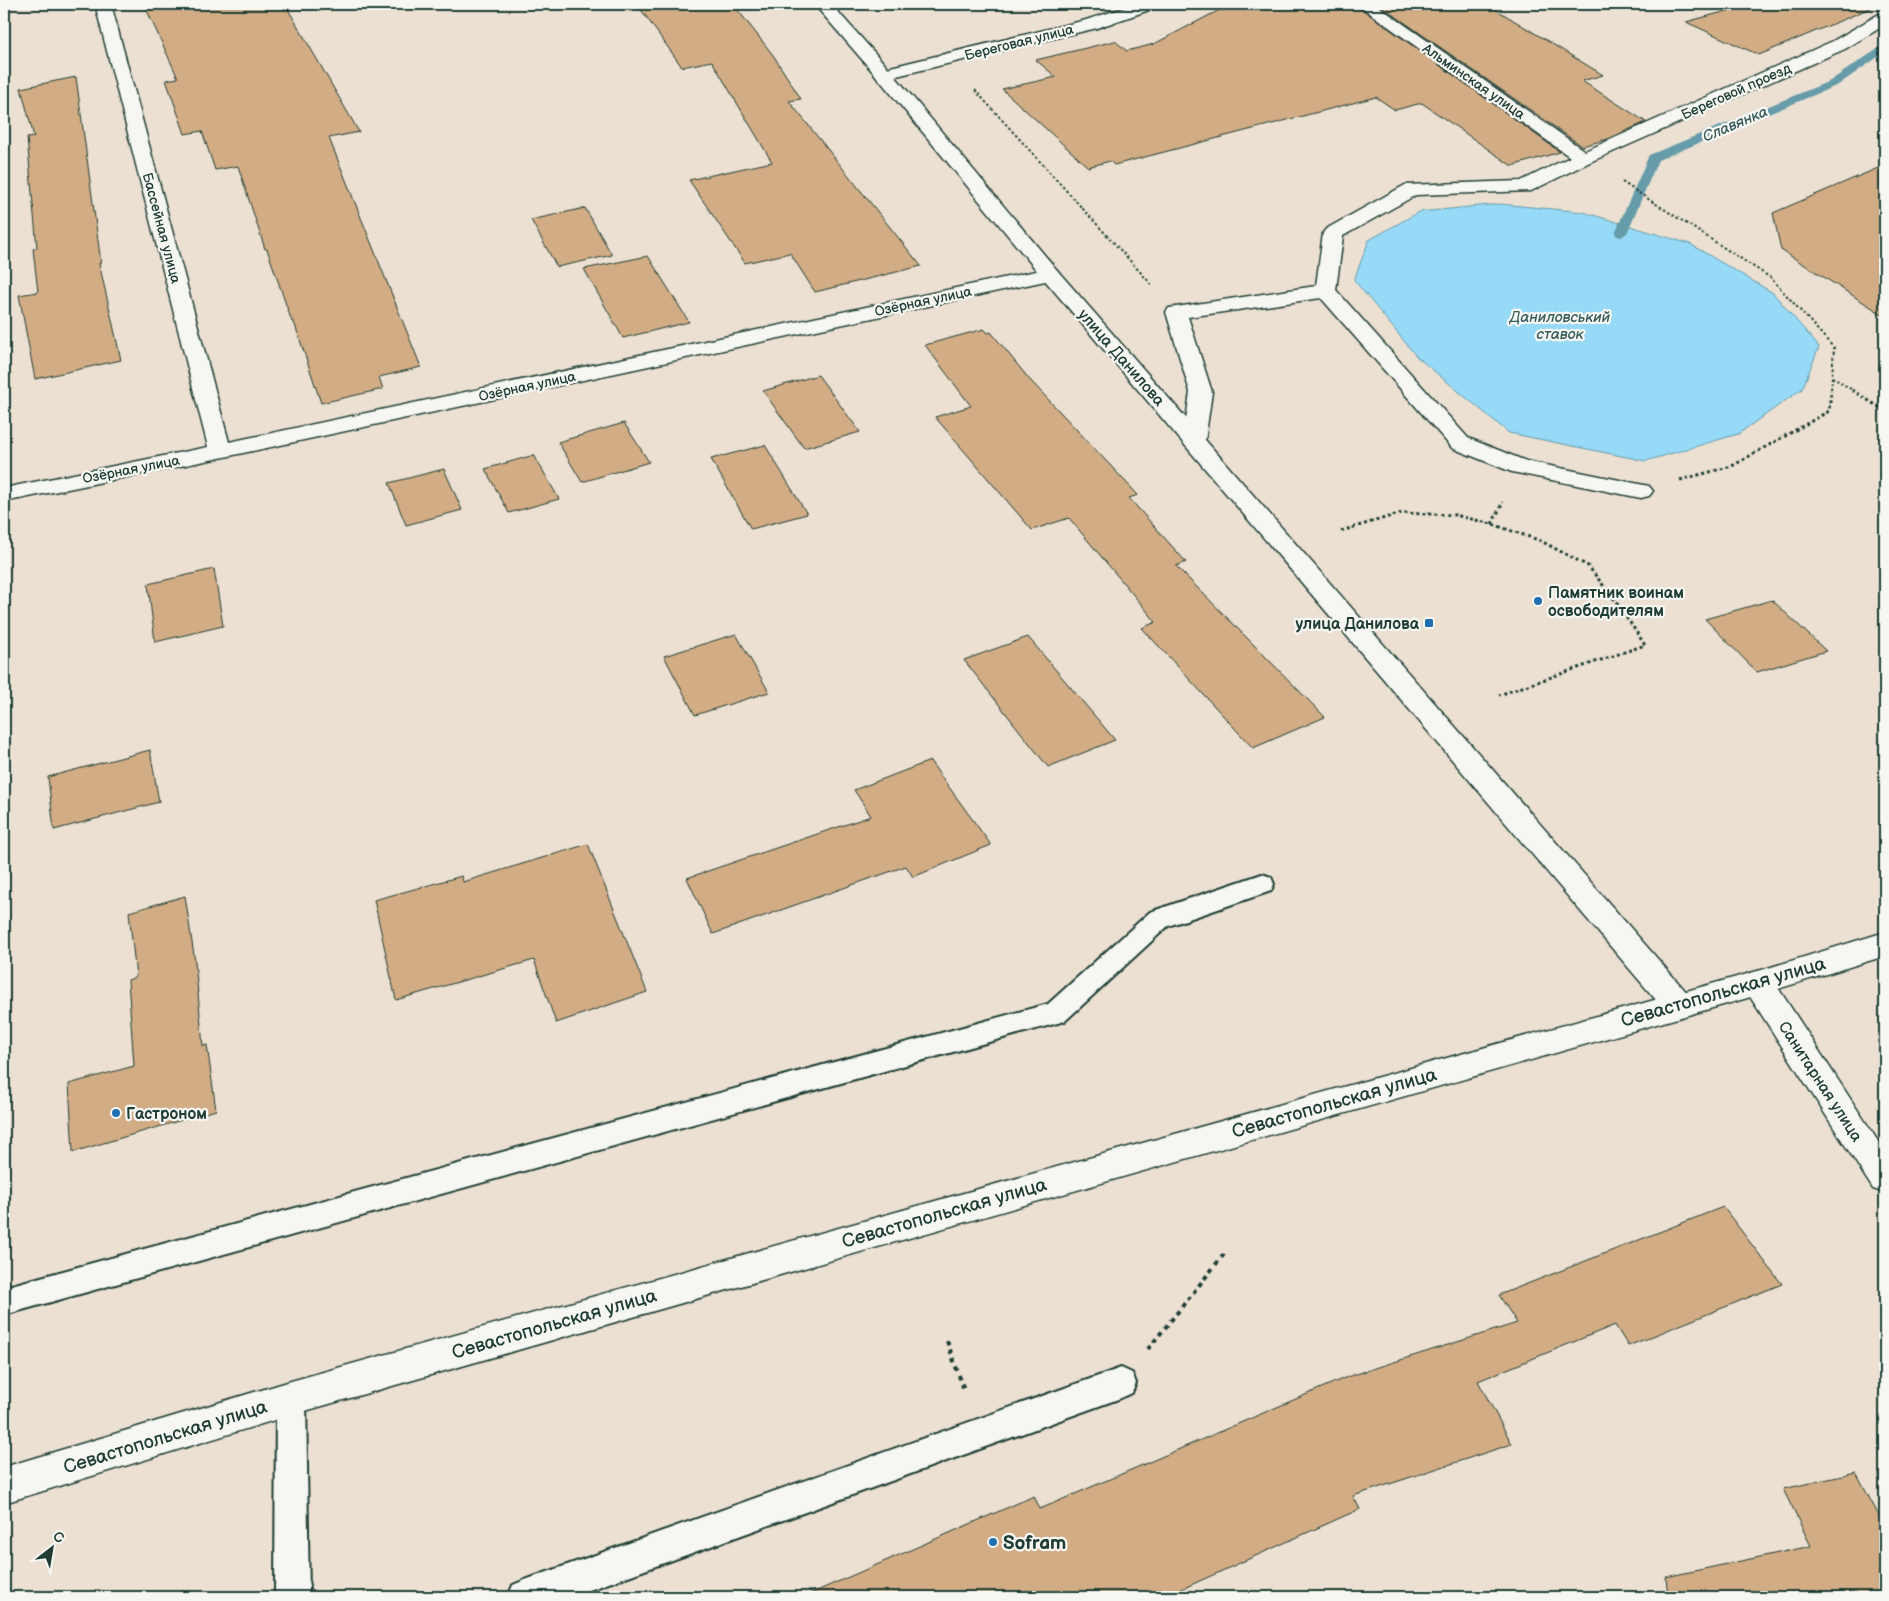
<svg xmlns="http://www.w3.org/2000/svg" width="1889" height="1601" viewBox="0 0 1889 1601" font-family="'Balsamiq Sans',sans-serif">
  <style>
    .water { fill: #96daf8; stroke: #669baa }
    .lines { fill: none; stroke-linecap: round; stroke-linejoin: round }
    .stream { fill: #669baa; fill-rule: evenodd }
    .building { fill: #d2ac84; stroke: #1f3d34 }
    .service-casing { stroke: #1f3d34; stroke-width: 4 }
    .minor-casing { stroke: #1f3d34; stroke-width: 3 }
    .secondary-casing { stroke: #1f3d34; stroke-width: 3 }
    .primary-casing { stroke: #1f3d34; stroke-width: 3 }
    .path-far2 { stroke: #1f3d34; stroke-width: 2; stroke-dasharray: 2.5 2.5; stroke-linecap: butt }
    .path-far1 { stroke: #1f3d34; stroke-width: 3; stroke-dasharray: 3 3; stroke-linecap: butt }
    .path { stroke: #1f3d34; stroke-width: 4; stroke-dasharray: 4.5 4.5; stroke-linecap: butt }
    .service { fill: #f6f6f2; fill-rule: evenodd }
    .minor { fill: #f6f6f2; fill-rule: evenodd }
    .secondary { fill: #f6f6f2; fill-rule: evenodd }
    .primary { fill: #f6f6f2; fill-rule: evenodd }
    .poi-dot { fill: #1f6fb2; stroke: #f6f6f2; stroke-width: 2 }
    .labels { text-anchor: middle; stroke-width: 4.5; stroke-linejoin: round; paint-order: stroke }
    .far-street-label { font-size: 14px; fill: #1f3d34; stroke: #f6f6f2 }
    .far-water-label { font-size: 15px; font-style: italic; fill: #375c5b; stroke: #f6f6f2 }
    .street-label { font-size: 16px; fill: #1f3d34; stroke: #f6f6f2 }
    .poi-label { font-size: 16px; font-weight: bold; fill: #1f3d34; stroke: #f6f6f2; text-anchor: start }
    .near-street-label { font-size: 19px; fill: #1f3d34; stroke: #f6f6f2 }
    .near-poi-label { font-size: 19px; font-weight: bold; fill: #1f3d34; stroke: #f6f6f2; text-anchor: start }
  </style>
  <rect width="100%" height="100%" fill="#ebe0d1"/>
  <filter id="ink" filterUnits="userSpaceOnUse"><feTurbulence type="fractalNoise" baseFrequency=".02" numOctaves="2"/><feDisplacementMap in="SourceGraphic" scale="10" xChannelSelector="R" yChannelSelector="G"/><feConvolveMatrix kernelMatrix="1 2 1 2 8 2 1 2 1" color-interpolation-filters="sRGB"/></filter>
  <g filter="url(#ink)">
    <path class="water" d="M1500,204L1583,212L1690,244L1773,293L1819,347L1802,389L1738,434L1646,461L1509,433L1417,357L1354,280L1369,240L1419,212Z"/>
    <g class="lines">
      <path class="stream" d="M1885,44V52L1838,85L1658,160L1627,233L1621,237L1617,236L1615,233L1649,155L1830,81Z"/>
    </g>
    <path class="building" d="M144,4H285L359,132L329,138L421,367L379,377L383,389L321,403L294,322H292L267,249H265L238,166L215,170L202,131L185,134L166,80L178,78Z
      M637,4H733L773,55L801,99L789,101L921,266L815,292L790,253L745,263L689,180L772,162L712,61L682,67Z
      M1231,4H1355L1560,152L1512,166L1422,103L1395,110L1376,97L1114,165L1110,161L1088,167L1002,89L1056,77L1036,60L1115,41L1127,51L1154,44Z
      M1378,4H1487L1603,75L1582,81L1646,122L1608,139L1582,146Z
      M1753,4H1880L1759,55L1686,22Z
      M76,77L101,263H99L121,360L35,379L19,295L38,292L33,249L37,248L27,138L34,137L21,88Z
      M1885,165V316L1781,250L1773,213Z
      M585,208L612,255L557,267L531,220Z
      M648,256L689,322L623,338L584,269Z
      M984,329L988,333L991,332L1029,379L1138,495L1129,498L1186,562L1176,566L1325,717L1253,748L1142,628L1156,622L1069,518L1032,530L935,417L971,406L925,345Z
      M818,375L860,432L804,448L763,391Z
      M624,423L649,462L582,482L558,442Z
      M765,445L807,514L751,529L711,459Z
      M534,455L559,499L509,513L485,469Z
      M444,469L462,510L406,525L389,483Z
      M214,569L223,626L155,642L148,584Z
      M1772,600L1826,651L1757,672L1705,619Z
      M736,634L769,692L695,715L664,656Z
      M1028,637L1115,740L1048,767L964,660Z
      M150,750L159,802L54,830L48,777Z
      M930,761L991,845L913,877L906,866L713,934L687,878L871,816L854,790Z
      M588,844L647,992L556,1023L534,960L396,1000L374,900L462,876L463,882Z
      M185,896L195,962L203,1046L207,1045L216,1110L73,1152L69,1084L134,1066L128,980L136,977L129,912Z
      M1723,1207L1782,1284L1628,1346L1615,1325L1478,1381L1512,1444L1353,1496L1360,1509L1164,1597H803L1034,1496L1040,1509L1347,1377L1517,1323L1499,1295Z
      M1856,1473L1885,1527V1597H1668L1666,1577L1811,1546L1783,1489Z"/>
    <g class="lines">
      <g class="service-casing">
        <path id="service" d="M1262,874L1271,877L1274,884L1271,891L1168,926L1065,1021L4,1315V1287L1048,1004L1150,912Z
          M1121,1368L1132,1373L1136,1383L1132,1393L1121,1398L570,1597H508L513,1585L525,1580Z
          M291,1383L302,1387L306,1398L309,1597H275L276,1398L280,1387Z"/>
      </g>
      <g class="minor-casing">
        <path id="minor" d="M95,4H111L229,442L1050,268L1057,270L1060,274L1057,278L1050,280L220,458L4,502V488L208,447Z
          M1136,4H1160L1158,7L1097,28L884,79L878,78L875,74L878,70L1086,20Z
          M1357,4H1375L1585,151L1833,41L1879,14L1885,13V25L1845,49L1590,162L1531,191L1416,195L1343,236L1336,290L1468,438L1526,461L1649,486L1653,491L1649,496L1641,498L1512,472L1452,448L1321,298L1188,317L1212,392L1205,441L1202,446L1194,448L1186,446L1183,441L1190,392L1166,312L1169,308L1316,286L1323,233L1326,229L1405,185L1521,181L1570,157Z
          M1758,971L1769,974L1885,1152V1193L1873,1189L1747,992L1743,983L1747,974Z"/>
      </g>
      <g class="secondary-casing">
        <path id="secondary" d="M814,4H831L890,70L1057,270L1689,995L1693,1004L1689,1013L1678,1016L1667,1013L1043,278L878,78Z"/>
      </g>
      <g class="primary-casing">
        <path id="primary" d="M1885,932V956L1758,995L291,1415L4,1503V1467L291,1381L1758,971Z"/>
      </g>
      <path class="path-far2" d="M975,90L1152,285
        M1622,182L1771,278L1834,348L1831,391
        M1832,377L1854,391"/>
      <path class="path-far1" d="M1852,390L1885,411
        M1680,480L1732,466L1829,411L1831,390
        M1492,524L1503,502
        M1341,531L1402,513L1455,515L1492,524L1541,541L1588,566L1615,600L1645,645L1499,695"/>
      <path class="path" d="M947,1341L964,1390
        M1148,1349L1225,1253"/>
      <use href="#service" class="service"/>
      <use href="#minor" class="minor"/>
      <use href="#secondary" class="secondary"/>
      <use href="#primary" class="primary"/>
    </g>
  </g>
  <g class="poi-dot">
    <circle cx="1538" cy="601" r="5"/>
    <rect x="1424" y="618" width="10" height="10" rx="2.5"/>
    <circle cx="116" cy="1113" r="5"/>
    <circle cx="993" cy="1542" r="5"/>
  </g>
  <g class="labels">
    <g class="far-street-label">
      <text transform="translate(1019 42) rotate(-14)" y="5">Береговая улица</text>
      <text transform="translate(1474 81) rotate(35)" y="5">Альминская улица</text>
      <text transform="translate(1736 91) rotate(-24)" y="5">Береговой проезд</text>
      <text transform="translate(162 228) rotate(75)" y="5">Бассейная улица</text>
      <text transform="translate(923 301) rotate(-12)" y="5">Озёрная улица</text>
      <text transform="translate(527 386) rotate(-12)" y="5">Озёрная улица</text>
      <text transform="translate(131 469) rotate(-11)" y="5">Озёрная улица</text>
    </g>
    <g class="far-water-label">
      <text transform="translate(1735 124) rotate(-23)" y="5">Славянка</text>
      <text x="1560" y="322">Даниловський<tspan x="1560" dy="17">ставок</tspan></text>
    </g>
    <g class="street-label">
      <text transform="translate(1122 357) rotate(49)" y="6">улица Данилова</text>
      <text transform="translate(1821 1081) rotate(57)" y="6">Санитарная улица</text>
    </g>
    <g class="poi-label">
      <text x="1548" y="598">Памятник воинам<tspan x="1548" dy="18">освободителям</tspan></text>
      <text x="1419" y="629" text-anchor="end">улица Данилова</text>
      <text x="126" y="1119">Гастроном</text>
    </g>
    <g class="near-street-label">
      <text transform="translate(1723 991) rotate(-16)" y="7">Севастопольская улица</text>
      <text transform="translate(1334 1102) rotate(-16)" y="7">Севастопольская улица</text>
      <text transform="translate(944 1212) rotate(-16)" y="7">Севастопольская улица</text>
      <text transform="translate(554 1323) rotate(-16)" y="7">Севастопольская улица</text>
      <text transform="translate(165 1436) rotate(-17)" y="7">Севастопольская улица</text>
    </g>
    <g class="near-poi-label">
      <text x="1003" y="1549">Sofram</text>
    </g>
  </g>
  <rect width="1889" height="1601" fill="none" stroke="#f6f6f2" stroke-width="20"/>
  <rect x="10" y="10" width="1869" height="1581" fill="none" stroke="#1f3d34" stroke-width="2" filter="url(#ink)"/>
  <g transform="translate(52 1548) rotate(31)" stroke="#f6f6f2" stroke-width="4" paint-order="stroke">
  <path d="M0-4L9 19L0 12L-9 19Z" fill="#1f3d34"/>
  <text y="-8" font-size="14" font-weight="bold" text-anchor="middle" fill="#1f3d34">С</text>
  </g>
</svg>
